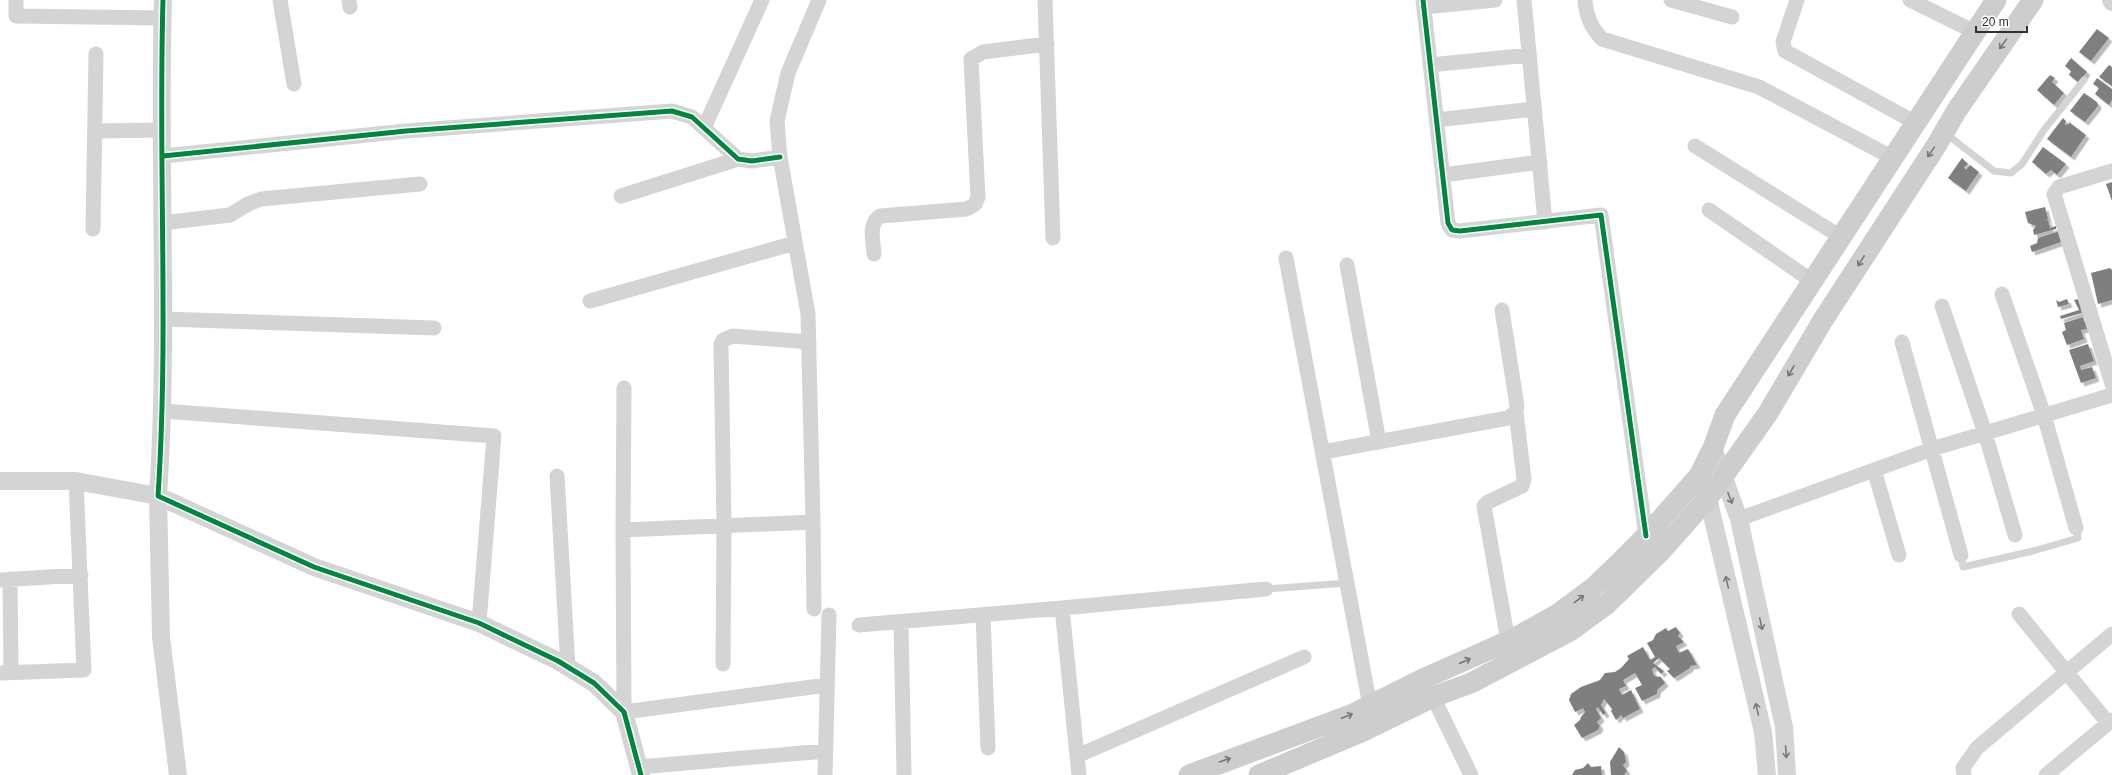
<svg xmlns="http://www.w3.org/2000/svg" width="2112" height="775" viewBox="0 0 2112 775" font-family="Helvetica,sans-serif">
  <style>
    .building { fill: #7f7f7f; filter: url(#shadow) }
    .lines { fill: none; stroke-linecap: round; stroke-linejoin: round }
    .service { stroke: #d4d4d4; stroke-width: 7 }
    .minor { stroke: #d4d4d4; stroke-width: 15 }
    .tertiary { stroke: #d4d4d4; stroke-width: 18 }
    .secondary { stroke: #cdcdcd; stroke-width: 21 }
    .cycleway-casing { stroke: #fff; stroke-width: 8 }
    .cycleway { stroke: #00873e; stroke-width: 5 }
    .oneway { stroke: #767676 }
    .oneway2 { stroke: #797979 }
  </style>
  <defs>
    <filter id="shadow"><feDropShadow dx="3.5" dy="3.5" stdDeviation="0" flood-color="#0004"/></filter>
  </defs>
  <rect width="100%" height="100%" fill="#fff"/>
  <path class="building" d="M2097,29L2109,38L2091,61L2079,52Z
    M2071,58L2087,72L2078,82L2069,75L2071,71L2065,66Z
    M2109,65L2112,67V86L2099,77Z
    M2050,75L2055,78L2052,82L2064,93L2054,105L2037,90Z
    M2097,78L2112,89V100L2109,105L2095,94L2099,88L2093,84Z
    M2084,93L2097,102L2098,106L2085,122L2070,111Z
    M2063,118L2066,121L2065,125L2069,124V122L2086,135L2071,157L2047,139Z
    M2043,147L2066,164L2057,175L2051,170L2046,174L2032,162Z
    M1962,158L1968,164L1964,167L1966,170L1970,165L1979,172L1966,191L1948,178Z
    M2112,182V201L2106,184Z
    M2045,207L2048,219L2045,221L2048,220L2050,228L2056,226V229L2034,235L2033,230L2036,226L2028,223L2025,212Z
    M2060,231L2064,241L2032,252L2030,246L2037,243L2038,238Z
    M2110,268L2112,270V300L2098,304L2091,273Z
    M2067,299L2069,304L2058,307L2056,300L2059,302Z
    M2078,299L2082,313L2061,319L2060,316L2079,310L2074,300Z
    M2083,317L2087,329L2081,330L2084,339L2067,345L2062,332L2066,330L2064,323Z
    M2088,344L2094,361L2080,366L2081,370L2092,367L2096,378L2081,383L2069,350Z
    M1676,627L1680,633L1678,636L1684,642L1676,646L1679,653L1688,649L1697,665L1690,666V668L1674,678L1667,671L1670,669L1659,658L1653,663L1664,671L1661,674L1655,667L1652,669L1654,676L1661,677L1665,683L1657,690V694L1642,701L1635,688L1642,685L1635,673L1623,680L1626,686L1619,689L1622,695L1631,690L1640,709L1623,718L1621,715L1616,720L1611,711L1612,709L1604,699L1601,705L1606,713L1603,715L1598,707L1596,709L1601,718L1597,722L1600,726L1598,730L1582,738L1574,725L1580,720L1581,717L1585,712L1583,708L1575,712L1569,700L1571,694L1581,687L1600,680L1605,673L1615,672L1621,668L1629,659L1627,656L1643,647L1650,660L1655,657L1647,643L1653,640L1656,634L1666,628L1668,631Z
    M1619,747L1624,752L1626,762L1623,765L1627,771L1624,775H1611L1610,762Z
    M1588,763L1591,767L1601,766L1602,775H1572L1575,770L1583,768Z"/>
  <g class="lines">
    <path class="service" d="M1945,133L1994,171L2011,173L2022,164L2044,130L2084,80
      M1961,555L1963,567L2033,551L2078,538L2076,528
      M1266,589L1347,583"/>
    <path class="minor" d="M16,0V16L163,18
      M280,0L294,84
      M349,0L350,7
      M1045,0L1053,238
      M1423,0L1448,223L1452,230L1460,231L1601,215L1646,536
      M1524,0L1545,222
      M1585,0C1586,16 1591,28 1602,39L1759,87L1893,158
      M1671,0L1732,17
      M1797,0L1783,42L1785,51L1916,123
      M1910,0L1975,32
      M1424,7L1495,0
      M1430,65L1529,55
      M1436,120L1534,109
      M704,128L762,0
      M95,131L162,130
      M1695,146L1841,237
      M163,156L406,131L672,111L692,117L738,159L752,161L780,157
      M2112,171L2059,187L2054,194L2112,384
      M1443,175L1540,162
      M621,196L738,159
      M1709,210L1812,281
      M162,223L230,215L248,204L261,199L420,184
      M93,229L96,54
      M874,254C873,240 868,224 880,216L967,209L975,204L978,197L971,59L983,52L1047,44
      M1286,258L1370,706
      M1347,265L1379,442
      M2002,294L2044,415L2076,528
      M590,301L795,243
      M1942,306L1985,433L2015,535
      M162,319L434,328
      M1902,342L1961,555
      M163,411L494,436L479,623
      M1323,452L1508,418L1516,412L1517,406L1502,310
      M1874,470L1899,555
      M557,476L568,667
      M1739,519L1932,449L2112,395
      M813,522L808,314L780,157L777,121L788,73L819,0
      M623,530L624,388
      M10,579L11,673
      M0,580L81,575
      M1062,608L1266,589
      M814,609L813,522L623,530L624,712L827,685
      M2019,614L2108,723
      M983,615L988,748
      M901,622L904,775
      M859,625L1062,608L1079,775
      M1508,641L1484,506L1488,502L1522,486L1524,479L1516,412
      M723,664L724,526L721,345L723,340L733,336L809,342
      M0,673L84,670L76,481
      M1433,697L1471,775
      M1077,756L1304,657
      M639,767L826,751
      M825,775L829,615
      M1964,775L1963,768L1977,748L2112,634
      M2046,775L2112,720"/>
    <path class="tertiary" d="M163,0C158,165 169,331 158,496L314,567L479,623L558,661L594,683L624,712L641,775
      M2111,0L2112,2
      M1713,448L1739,519L1784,727L1787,775
      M0,481H76L158,496L161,637L178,775
      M1703,487L1708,498L1763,732L1767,775"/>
    <path class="secondary" d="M1189,775L1353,714L1425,678L1515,638L1558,614L1593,588L1617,565L1646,536L1699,476L1713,448L1725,415L1996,0
      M1259,775L1361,732L1433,697L1471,683L1570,631L1607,604L1661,551L1708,498L1768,413L1823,320L1936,146L1957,110L2033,0"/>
    <g class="cycleway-casing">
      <path id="cycleway" d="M163,0C158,165 169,331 158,496L314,567L479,623L558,661L594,683L624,712L641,775
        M1423,0L1448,223L1452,230L1460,231L1601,215L1646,536
        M163,156L406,131L672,111L692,117L738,159L752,161L780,157"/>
    </g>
    <use href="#cycleway" class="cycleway"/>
  </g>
  <defs><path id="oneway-shaft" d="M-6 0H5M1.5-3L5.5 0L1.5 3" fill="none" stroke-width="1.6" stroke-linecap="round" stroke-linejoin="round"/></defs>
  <g class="oneway">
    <use href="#oneway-shaft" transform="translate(2003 44) rotate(126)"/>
    <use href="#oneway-shaft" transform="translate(1931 152) rotate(125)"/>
    <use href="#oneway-shaft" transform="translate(1861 261) rotate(122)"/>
    <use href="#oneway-shaft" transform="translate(1791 371) rotate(120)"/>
    <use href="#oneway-shaft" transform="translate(1579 599) rotate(-37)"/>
    <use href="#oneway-shaft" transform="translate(1465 661) rotate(-24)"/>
    <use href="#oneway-shaft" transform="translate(1347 716) rotate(-21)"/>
    <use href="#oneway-shaft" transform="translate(1225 760) rotate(-19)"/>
  </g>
  <g class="oneway2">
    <use href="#oneway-shaft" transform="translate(1730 498) rotate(69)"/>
    <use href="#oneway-shaft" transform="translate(1727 582) rotate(-103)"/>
    <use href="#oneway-shaft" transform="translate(1761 624) rotate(78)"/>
    <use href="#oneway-shaft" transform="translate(1757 709) rotate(-103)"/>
    <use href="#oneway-shaft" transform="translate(1786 752) rotate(86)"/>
  </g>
  <path d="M1976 26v6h51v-6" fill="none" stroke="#2f2f2f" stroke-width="2"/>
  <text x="1982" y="26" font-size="12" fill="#2f2f2f" stroke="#ffffff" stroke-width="3" paint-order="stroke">20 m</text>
</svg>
